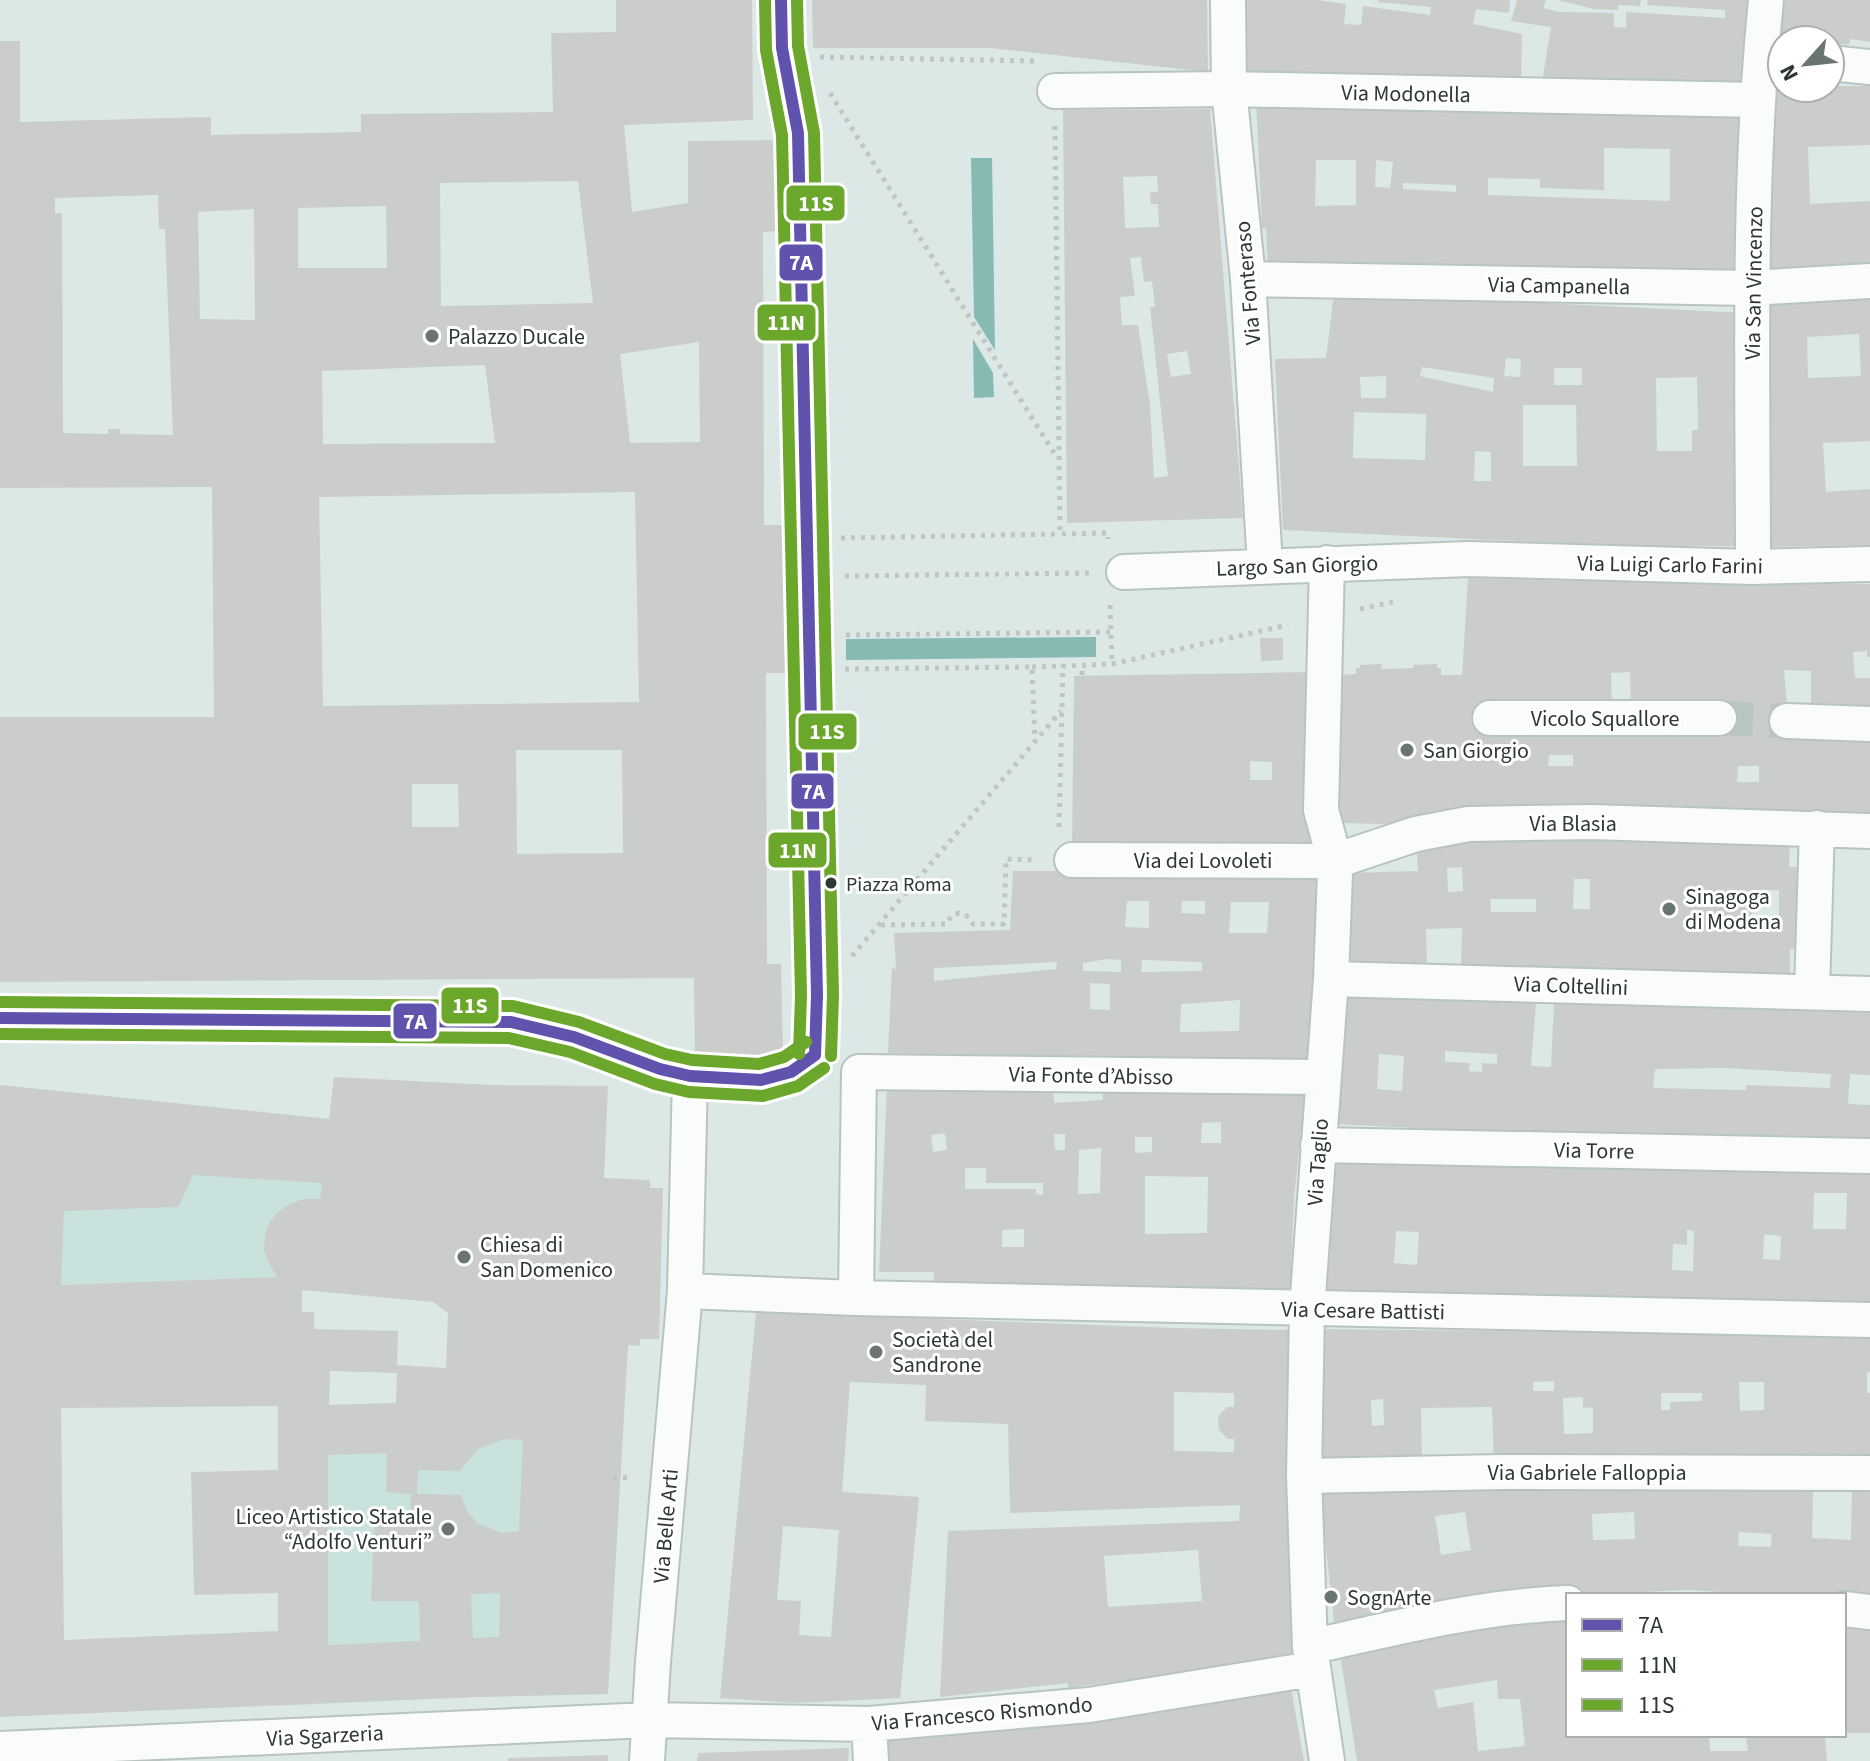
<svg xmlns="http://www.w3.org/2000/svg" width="1870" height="1761" viewBox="0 0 1870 1761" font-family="'Source Sans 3',sans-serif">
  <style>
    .built { fill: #c9e2dd }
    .water { fill: #86bab2 }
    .building { fill: #cbcdca; fill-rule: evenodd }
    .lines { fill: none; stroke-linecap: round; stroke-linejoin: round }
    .street-tunnel { stroke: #b8c5c3; stroke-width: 34; stroke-dasharray: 34 17; stroke-linecap: butt }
    .street-casing { stroke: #b9c3c1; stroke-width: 38 }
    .path { stroke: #c1c6c5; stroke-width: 5; stroke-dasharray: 4 6; stroke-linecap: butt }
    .street { stroke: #fafcfb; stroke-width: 34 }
    .bus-1-casing { stroke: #fff; stroke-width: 18 }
    .bus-2-casing { stroke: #fff; stroke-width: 18 }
    .bus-3-casing { stroke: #fff; stroke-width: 18 }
    .bus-1 { stroke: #5f53ae; stroke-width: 12 }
    .bus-2 { stroke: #6aa72b; stroke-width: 12 }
    .bus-3 { stroke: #6aa72b; stroke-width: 12 }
    .poi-dot { fill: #6a7573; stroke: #fff; stroke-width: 3 }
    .bus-dot { fill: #2d3735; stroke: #fff; stroke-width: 3 }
    .labels { text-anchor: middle; stroke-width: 6; stroke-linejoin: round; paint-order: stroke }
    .bus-label { font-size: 20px; fill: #2d3735; stroke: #fff; text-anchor: start }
    .street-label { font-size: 22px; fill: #2d3735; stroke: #fff }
    .poi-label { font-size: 22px; fill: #2d3735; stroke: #fff; text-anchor: start }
    .line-badge { stroke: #fff; stroke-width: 3 }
    .badge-label { font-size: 22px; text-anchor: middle; font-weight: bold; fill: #fff }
  </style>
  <rect width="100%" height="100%" fill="#dbe8e6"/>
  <path class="built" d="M0,1085L329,1119L320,1199H304L291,1203L279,1211L270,1221L264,1250L269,1264L277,1277L61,1285Z
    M594,1345H628L608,1694L475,1697L278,1706V1406L396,1403Z"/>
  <path class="water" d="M971,158H992L995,350L974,317Z
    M973,339L993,373L994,397L974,398Z
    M1096,637V657L846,660V639Z"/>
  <path class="building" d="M616,0H752L753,120L624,125L632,212L688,203V141L776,140L777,231L763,232L764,525H783L785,673H766L767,964H781L783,1056L695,1057L694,978L0,982V717H214L212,487L0,488V41H20V122L211,117V135L361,132V114L553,112L551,33L616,32ZM578,181L593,303L441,306L440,183ZM158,195L159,229H165L173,435L120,434V429H108V434L63,433L62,213H55V198ZM386,206L387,268H298V208ZM254,209L255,320L200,319L198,212ZM699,342L700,442L630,443L620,354ZM485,365L495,443L323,444L322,371ZM635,492L639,702L323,706L319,497ZM516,750H622L623,853L517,854ZM412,784H458L459,827H412Z
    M812,0H1207L1208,72L990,48H813Z
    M1243,0H1318L1346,4L1344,24L1361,25L1363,6L1430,15L1431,7L1378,2V0H1510L1509,13L1476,9L1473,24L1522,34L1521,81L1245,72Z
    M1517,0H1546L1543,8L1559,12L1614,13V27L1626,28V12L1725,18V10L1647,5L1648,0H1749L1745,83L1542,82L1551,27L1511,21Z
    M1557,0H1641L1640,6L1618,5V10L1594,9Z
    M1782,0H1870V42L1850,39L1849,45L1830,43V40L1777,38Z
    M1830,86H1870V145L1808,147L1810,204L1870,201V268L1765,273L1773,87Z
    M1256,99L1744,115L1738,273L1268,268L1266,228H1262ZM1604,148L1670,149V201L1488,195V178L1540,179V188L1604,190ZM1316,160H1356V205L1315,206ZM1376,160L1393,162L1390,188L1375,187ZM1403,183L1456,185V192L1403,189Z
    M1210,109L1243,518L1067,523L1063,110ZM1157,176L1158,192H1150L1151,204H1158L1159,227L1125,228L1123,177ZM1141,257L1144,282L1152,281L1155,307H1150L1168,476L1154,478L1150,405L1138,325H1122L1120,297L1135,296L1130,258ZM1187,351L1191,374L1171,377L1167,354Z
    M1870,290V441L1823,443L1826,492L1870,489V545L1762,547L1759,295ZM1859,334L1861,376L1808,378L1807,337Z
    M1346,293L1745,313L1748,546H1620L1283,530L1275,359L1326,358L1333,301ZM1506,358L1521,359L1520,377L1504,376ZM1422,367L1494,378L1493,392L1420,376ZM1554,368H1582V385H1554ZM1386,376V398H1361L1360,377ZM1697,377L1698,430H1692V451H1657L1656,378ZM1523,405H1576L1577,466H1523ZM1354,412L1426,414L1425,460L1353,458ZM1475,451L1491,452V481H1474Z
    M1468,578L1708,584H1870V657H1867V651L1853,652L1855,678H1870V709L1811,707V671L1784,670L1787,706L1870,736V814L1823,813L1424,825L1341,823L1335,819L1336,675L1356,674V668H1360V665L1382,664L1381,669L1414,668L1413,665L1437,664V668H1441V675H1462ZM1630,672L1631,708L1612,709L1611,673ZM1549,755H1573V766H1548ZM1738,766H1759V782H1737Z
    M1260,638H1283V660L1261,661Z
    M1313,672L1311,850L1072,849L1074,676ZM1250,761L1272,762V780H1250Z
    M1503,839L1790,841L1789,867H1797L1796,949H1790V975L1461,968L1462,928L1426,929L1427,967L1346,965L1347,873L1418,871L1416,843ZM1462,867L1463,891L1448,892L1447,868ZM1574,879H1590V909H1573ZM1752,890H1779V928H1751ZM1490,899H1536V912H1491Z
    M1013,871L1206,872V878H1238L1239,871L1321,872L1309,1065L1156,1057V1060L888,1053L892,968L896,969L894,933L1010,930ZM1127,901H1149V928L1125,927ZM1182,901H1205V914L1181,913ZM1231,902H1269L1267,933H1229ZM1107,959L1121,960V972L1083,971V963ZM1142,960L1202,962V971L1141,972ZM1057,962L1056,969L934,981V968ZM1090,983L1110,984V1010L1090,1009ZM1240,1000L1239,1031L1180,1032L1181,1004Z
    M1342,992L1536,1002L1531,1066L1551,1067L1554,1003L1870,1013V1075L1850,1074L1848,1104L1870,1105V1144L1564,1135L1333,1124ZM1445,1051L1497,1054V1064L1482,1063V1072L1469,1071L1470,1063L1445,1062ZM1379,1054L1404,1056L1402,1091L1377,1089ZM1725,1068L1831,1074L1830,1088L1746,1085V1090L1653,1088L1655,1069Z
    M334,1077L493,1085L608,1086L604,1178L650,1180V1188H663L659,1339H640V1346L628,1345L608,1694L475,1697L0,1717V1085L329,1119ZM193,1175L322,1183L320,1199H304L291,1203L279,1211L270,1221L265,1234L264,1250L269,1264L277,1277L61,1285L64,1211L178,1207ZM302,1290L433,1302L448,1313L446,1368L397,1365L398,1331L314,1329V1312H302ZM330,1371L397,1373L396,1403L329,1405ZM278,1406V1470L191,1472L194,1595L278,1593V1631L64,1640L61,1408ZM504,1439L523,1440L519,1531L502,1533L478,1524L467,1511L461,1495L417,1494L418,1470L460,1471L478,1449ZM387,1453L386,1492L411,1494L410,1521L375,1518L371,1601H419L420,1641L328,1645V1455ZM500,1593L499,1637L473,1638L471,1594Z
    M887,1086L1053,1088L1054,1103L1103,1100V1088L1306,1087L1294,1198L1290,1294L934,1287V1272H879ZM1221,1122V1143H1201L1202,1123ZM945,1133L947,1150L933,1152L931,1135ZM1054,1134H1065V1150H1055ZM1135,1137H1152V1152L1135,1153ZM1101,1148L1100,1193L1078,1194L1079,1150ZM965,1168H986V1183H1043V1195L1036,1194V1189H965ZM1145,1176L1208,1177L1207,1233L1145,1234ZM1024,1229V1247H1002V1230Z
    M1335,1159L1870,1174V1304L1325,1290ZM1814,1193H1847L1846,1229H1813ZM1687,1230L1694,1231L1693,1271L1672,1270L1673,1244L1687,1245ZM1396,1231L1419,1232L1417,1265L1394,1263ZM1764,1234L1781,1236L1780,1260L1763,1259Z
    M756,1312L1174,1328L1291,1330L1287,1503L1294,1657L1068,1688V1683L940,1697L948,1531L1239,1521L1240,1505L1010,1513L1008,1424L925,1421L926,1385L850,1382L842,1492L919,1497L900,1698L795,1703L720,1698ZM1174,1392L1234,1393V1407H1227L1218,1416L1219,1430L1228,1439H1234V1452L1174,1451ZM783,1526L839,1530L831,1637L799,1635L801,1601L777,1600ZM1198,1550L1202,1601L1108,1607L1104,1556Z
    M1321,1329L1870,1335V1372H1867V1393H1870V1463H1494L1492,1407L1421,1408L1422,1463L1323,1464ZM1554,1381V1391H1533V1382ZM1739,1382H1764V1410L1740,1411ZM1661,1393H1702V1401L1670,1402V1410H1661ZM1583,1397V1408L1593,1407V1433L1564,1434L1563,1398ZM1383,1399L1384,1425L1372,1426L1371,1400Z
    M1502,1482L1813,1489L1812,1538L1851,1540L1852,1489L1870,1490V1604L1844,1595H1767L1689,1590L1568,1595L1335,1631L1320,1493ZM1465,1512L1471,1550L1441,1555L1435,1516ZM1634,1512L1635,1539L1593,1540L1592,1514ZM1739,1532L1772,1534L1771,1547L1738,1546Z
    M1568,1611V1735H1709L1710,1751H1748L1746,1735H1825L1827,1761H1357L1340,1654ZM1497,1680L1498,1699H1520L1525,1746L1478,1751L1473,1702L1438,1708L1434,1690Z
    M1844,1623L1870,1625V1733H1844Z
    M1290,1683L1304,1761H884L882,1741L991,1731Z
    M849,1748L848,1761H697L698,1753Z
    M608,1755V1761H508V1758Z"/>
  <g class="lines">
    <path class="street-tunnel" d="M1719,718L1787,721"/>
    <g class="street-casing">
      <path id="street" d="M1228,0L1229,89L1248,279L1265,566
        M1830,63L1870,67
        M1055,91L1229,89L1757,100
        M1248,279L1750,288L1870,281
        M1753,567C1753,377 1747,189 1766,0
        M1124,572L1469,559L1753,567L1870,564
        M1490,718H1719
        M1787,721L1870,724
        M1072,860L1335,861L1416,834L1468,824L1592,822L1870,831
        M1331,979L1870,994
        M1812,991L1817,828
        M0,1018L511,1022L574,1037L629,1056L660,1069L690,1076L761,1080L791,1072L815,1055L817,995L798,133L782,48L781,0
        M690,1076L685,1291L856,1298L859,1072L1323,1077
        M1318,1145L1870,1156
        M856,1298L1870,1320
        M1304,1476L1502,1472L1870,1473
        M1844,1609L1870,1612
        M1310,1647C1395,1628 1481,1606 1568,1603
        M869,1724L871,1761
        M0,1749L649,1720L869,1724L1089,1705L1312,1669
        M647,1761L653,1662L685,1291
        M1327,1761L1310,1647L1304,1476L1307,1309L1331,979L1335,873V861L1321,810L1327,563"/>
    </g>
    <path class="path" d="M820,57L1034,61
      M830,93L1057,458
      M1055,126L1060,534L1108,533V539
      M841,538L1060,534
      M845,576L1091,573
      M1110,605L1112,664
      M1360,609L1393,602
      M846,635L1111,632
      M1032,667L1063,666
      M845,669L1032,667L1035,742
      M1082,675V665
      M1059,827L1063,666L1112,664L1288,625
      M881,925L947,924L951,916L959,913L969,917L973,924H1004L1006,859L1036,860
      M852,956L1061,711
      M613,1477L632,1478"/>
    <use href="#street" class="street"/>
    <g class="bus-1-casing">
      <path id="bus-1" d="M781,0L782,48L798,133L817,995L815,1055
        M0,1018L511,1022L574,1037L660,1069L690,1076L761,1080L791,1072L815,1055"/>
    </g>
    <g class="bus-2-casing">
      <path id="bus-2" d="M765,0L766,50L782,135L801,995L799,1054
        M0,1034L509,1038L570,1052L655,1084L689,1092L763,1096L798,1086L824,1068"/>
    </g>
    <g class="bus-3-casing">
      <path id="bus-3" d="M797,0L798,46L814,133L833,995L831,1056
        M0,1002L513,1006L579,1022L665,1054L692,1060L759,1064L784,1057L806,1042"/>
    </g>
    <use href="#bus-1" class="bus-1"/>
    <use href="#bus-2" class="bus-2"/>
    <use href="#bus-3" class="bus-3"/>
  </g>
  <g class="poi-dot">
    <circle cx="432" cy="336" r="8"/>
    <circle cx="1407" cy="750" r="8"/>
    <circle cx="1669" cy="909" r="8"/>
    <circle cx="464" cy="1257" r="8"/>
    <circle cx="876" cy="1352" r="8"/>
    <circle cx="448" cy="1529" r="8"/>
    <circle cx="1331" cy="1597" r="8"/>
  </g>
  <circle class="bus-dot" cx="831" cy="883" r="7"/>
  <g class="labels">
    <g class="bus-label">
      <text x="846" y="891">Piazza Roma</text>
    </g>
    <g class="street-label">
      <text transform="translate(1406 93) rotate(1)" y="8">Via Modonella</text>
      <text transform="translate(1247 283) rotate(-95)" y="8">Via Fonteraso</text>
      <text transform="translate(1753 283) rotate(-89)" y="8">Via San Vincenzo</text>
      <text transform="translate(1559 285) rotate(1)" y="8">Via Campanella</text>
      <text transform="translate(1670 564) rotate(1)" y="8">Via Luigi Carlo Farini</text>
      <text transform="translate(1297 565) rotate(-2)" y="8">Largo San Giorgio</text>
      <text x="1605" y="726">Vicolo Squallore</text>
      <text x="1573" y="831">Via Blasia</text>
      <text x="1203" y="868">Via dei Lovoleti</text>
      <text transform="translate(1571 985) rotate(2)" y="8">Via Coltellini</text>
      <text transform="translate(1091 1075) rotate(1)" y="8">Via Fonte d’Abisso</text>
      <text transform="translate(1594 1150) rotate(1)" y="8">Via Torre</text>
      <text transform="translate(1317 1162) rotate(-86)" y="8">Via Taglio</text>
      <text transform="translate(1363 1310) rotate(1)" y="8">Via Cesare Battisti</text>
      <text x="1587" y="1480">Via Gabriele Falloppia</text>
      <text transform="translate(665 1526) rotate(-85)" y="8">Via Belle Arti</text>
      <text transform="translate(982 1713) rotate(-5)" y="8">Via Francesco Rismondo</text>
      <text transform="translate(325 1735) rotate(-3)" y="8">Via Sgarzeria</text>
    </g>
    <g class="poi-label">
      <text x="448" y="344">Palazzo Ducale</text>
      <text x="1423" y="758">San Giorgio</text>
      <text x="1685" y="904">Sinagoga<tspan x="1685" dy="25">di Modena</tspan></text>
      <text x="480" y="1252">Chiesa di<tspan x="480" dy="25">San Domenico</tspan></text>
      <text x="892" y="1347">Società del<tspan x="892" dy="25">Sandrone</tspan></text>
      <text x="432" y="1524" text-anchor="end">Liceo Artistico Statale<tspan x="432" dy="25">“Adolfo Venturi”</tspan></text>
      <text x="1347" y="1605">SognArte</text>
    </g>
  </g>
  <g class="line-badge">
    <rect x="785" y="184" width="61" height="38" rx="8" fill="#6aa72b"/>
    <rect x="778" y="243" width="46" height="39" rx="8" fill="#5f53ae"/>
    <rect x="756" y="303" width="61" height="39" rx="8" fill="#6aa72b"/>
    <rect x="797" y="712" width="61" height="39" rx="8" fill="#6aa72b"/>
    <rect x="790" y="772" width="45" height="38" rx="8" fill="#5f53ae"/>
    <rect x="767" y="831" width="61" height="38" rx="8" fill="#6aa72b"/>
    <rect x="440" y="986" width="60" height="39" rx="8" fill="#6aa72b"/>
    <rect x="392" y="1002" width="46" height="38" rx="8" fill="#5f53ae"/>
  </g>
  <g class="badge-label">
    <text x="816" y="211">11S</text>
    <text x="801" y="270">7A</text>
    <text x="786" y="330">11N</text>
    <text x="827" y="739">11S</text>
    <text x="813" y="799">7A</text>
    <text x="798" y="858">11N</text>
    <text x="470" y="1013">11S</text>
    <text x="415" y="1029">7A</text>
  </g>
  <rect x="1566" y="1593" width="280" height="144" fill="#ffffff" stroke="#abafae" stroke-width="2"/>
  <rect x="1582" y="1619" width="40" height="12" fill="#5f53ae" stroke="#abafae" stroke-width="2"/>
  <text x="1638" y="1633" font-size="24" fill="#2d3735">7A</text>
  <rect x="1582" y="1659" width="40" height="12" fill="#6aa72b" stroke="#abafae" stroke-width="2"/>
  <text x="1638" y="1673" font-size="24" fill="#2d3735">11N</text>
  <rect x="1582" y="1699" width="40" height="12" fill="#6aa72b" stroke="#abafae" stroke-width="2"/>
  <text x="1638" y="1713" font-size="24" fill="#2d3735">11S</text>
  <g transform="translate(1806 64) rotate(243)"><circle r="38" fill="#ffffff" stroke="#abafae" stroke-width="2"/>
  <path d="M0-6L14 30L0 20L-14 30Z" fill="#6a7573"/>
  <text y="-12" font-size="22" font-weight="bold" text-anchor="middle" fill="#2d3735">N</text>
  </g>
</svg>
